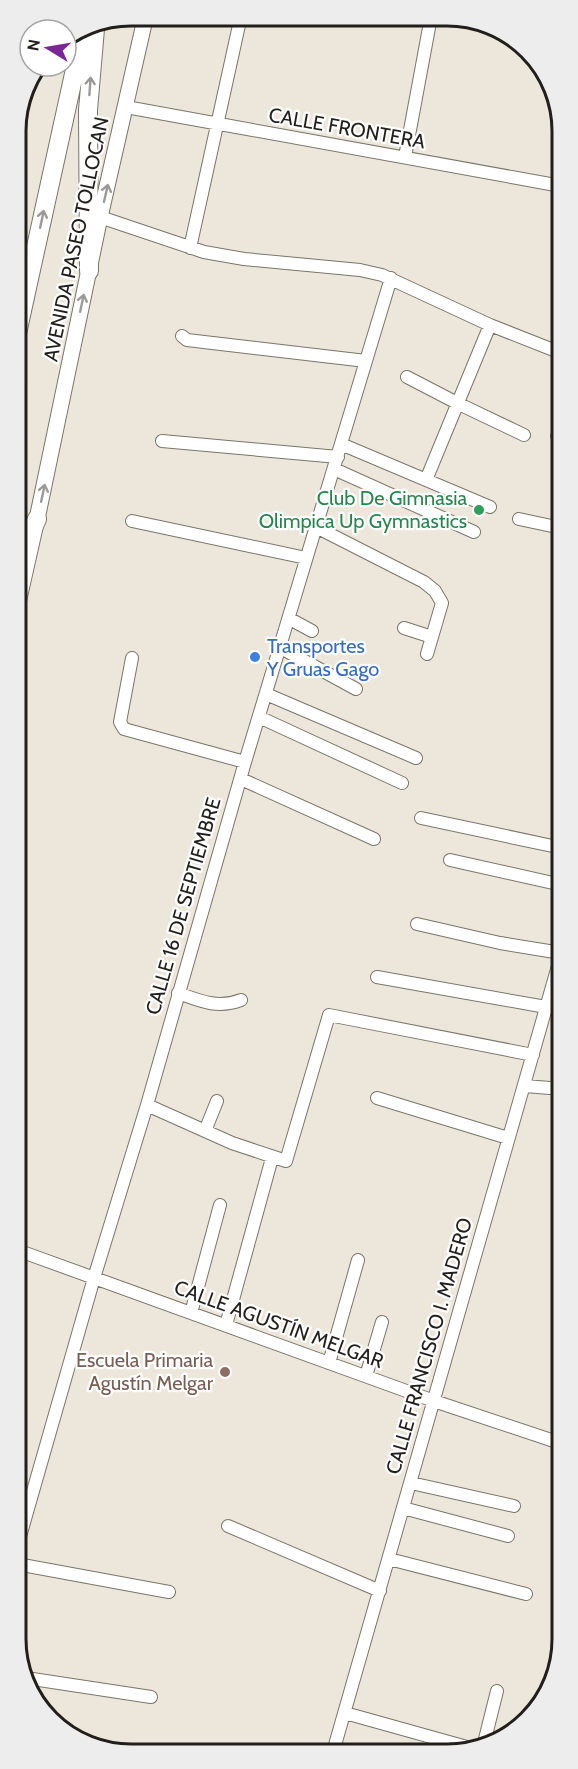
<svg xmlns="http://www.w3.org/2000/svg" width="578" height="1769" viewBox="0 0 578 1769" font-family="Cabin,sans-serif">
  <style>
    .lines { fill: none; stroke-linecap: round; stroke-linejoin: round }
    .minor-casing { stroke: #7a756a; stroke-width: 14 }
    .major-casing { stroke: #7a756a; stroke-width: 17 }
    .highway-casing { stroke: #7a756a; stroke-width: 20 }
    .minor { stroke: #fff; stroke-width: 12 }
    .major { stroke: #fff; stroke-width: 15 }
    .highway { stroke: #fff; stroke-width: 18 }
    .oneway { stroke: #9c9a98 }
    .leisure-dot { fill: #2e9e5b; stroke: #fff; stroke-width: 2 }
    .shop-dot { fill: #3f7fe0; stroke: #fff; stroke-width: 2 }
    .education-dot { fill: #8d6e63; stroke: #fff; stroke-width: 2 }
    .labels { text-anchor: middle; stroke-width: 4.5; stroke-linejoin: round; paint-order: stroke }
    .street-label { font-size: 20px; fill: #221f1b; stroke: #fff }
    .leisure-label { font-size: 20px; fill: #27864d; stroke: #fff; text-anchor: end }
    .shop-label { font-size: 20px; fill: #366cbe; stroke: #fff; text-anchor: start }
    .education-label { font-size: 20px; fill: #785e54; stroke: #fff; text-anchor: end }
    .rim { fill: none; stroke: #221f1b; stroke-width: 3 }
  </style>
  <rect width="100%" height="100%" fill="#ede7db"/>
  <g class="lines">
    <g class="minor-casing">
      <path id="minor" d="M126,107L561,186
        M405,157L431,17
        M100,217L204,252L244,259L360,270L382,275L490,325L561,353
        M190,248L241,16
        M182,336L187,340L366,361
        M407,377L459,404L524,435
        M557,436L561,437
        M162,441L338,457
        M341,444L490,507
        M334,469L474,532
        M426,480L490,325
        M519,519L561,528
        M132,521L306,558
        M316,527L424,582L435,591L442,603L427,654
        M290,619L312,631
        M404,628L432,637
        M281,648L356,689
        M132,658L120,722L124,729L245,762
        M266,694L416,758
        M259,717L402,783
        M241,779L374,839
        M421,818L562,848
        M450,860L562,885
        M417,924L500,943L561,953
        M377,977L546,1007
        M178,993C200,1001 218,1009 241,1000
        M525,1086L562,1089
        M377,1098L508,1138
        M147,1105L232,1143L286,1161L329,1015L533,1055
        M205,1131L217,1101
        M17,1250L434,1401L563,1444
        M191,1313L220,1205
        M226,1325L272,1158
        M329,1363L358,1260
        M366,1376L382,1322
        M411,1483L514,1506
        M403,1508L508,1536
        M228,1526L380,1591
        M17,1547L94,1278L147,1105L245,762L391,278
        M389,1559L526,1594
        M17,1564L169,1592
        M26,1678L151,1697
        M345,1713L474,1749
        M484,1743L497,1691
        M333,1752L562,952"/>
    </g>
    <g class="major-casing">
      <path id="major" d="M16,612L37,519L100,217L146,15"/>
    </g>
    <g class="highway-casing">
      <path id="highway" d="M89,271L88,110L95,29
        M16,338L83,33
        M16,566L37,519"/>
    </g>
    <use href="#minor" class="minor"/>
    <use href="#major" class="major"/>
    <use href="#highway" class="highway"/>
  </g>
  <defs><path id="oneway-shaft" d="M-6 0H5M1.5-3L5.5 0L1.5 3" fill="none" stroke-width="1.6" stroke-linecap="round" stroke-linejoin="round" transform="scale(1.5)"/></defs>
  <g class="oneway">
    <use href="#oneway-shaft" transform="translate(90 86) rotate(-86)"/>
    <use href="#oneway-shaft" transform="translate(106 193) rotate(-77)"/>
    <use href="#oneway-shaft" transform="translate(42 219) rotate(-78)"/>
    <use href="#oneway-shaft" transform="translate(82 303) rotate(-78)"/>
    <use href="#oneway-shaft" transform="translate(43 493) rotate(-78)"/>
  </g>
  <circle class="leisure-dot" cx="479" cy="510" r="6"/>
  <circle class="shop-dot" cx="255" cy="657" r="6"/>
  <circle class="education-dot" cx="225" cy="1372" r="6"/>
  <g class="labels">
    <g class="street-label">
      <text transform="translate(347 128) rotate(10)" y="7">CALLE FRONTERA</text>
      <text transform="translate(76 239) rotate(-78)" y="7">AVENIDA PASEO TOLLOCAN</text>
      <text transform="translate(183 906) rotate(-74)" y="7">CALLE 16 DE SEPTIEMBRE</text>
      <text transform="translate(279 1324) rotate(20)" y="7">CALLE AGUSTÍN MELGAR</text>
      <text transform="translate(429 1346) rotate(-74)" y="7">CALLE FRANCISCO I. MADERO</text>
    </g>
    <g class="leisure-label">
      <text x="467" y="505">Club De Gimnasia<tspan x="467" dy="23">Olimpica Up Gymnastics</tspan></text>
    </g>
    <g class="shop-label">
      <text x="267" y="653">Transportes<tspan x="267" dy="23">Y Gruas Gago</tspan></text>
    </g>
    <g class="education-label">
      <text x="213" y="1367">Escuela Primaria<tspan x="213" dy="23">Agustín Melgar</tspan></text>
    </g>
  </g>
  <path d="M0 0H578V1769H0ZM131 26H447A105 105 0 0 1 552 131V1639A105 105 0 0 1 447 1744H131A105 105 0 0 1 26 1639V131A105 105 0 0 1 131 26Z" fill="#ededed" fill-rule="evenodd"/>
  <path class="rim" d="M131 26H447A105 105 0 0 1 552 131V1639A105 105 0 0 1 447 1744H131A105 105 0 0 1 26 1639V131A105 105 0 0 1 131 26Z"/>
  <g transform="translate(48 48) rotate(281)"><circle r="28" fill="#ffffff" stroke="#a7a5a4" stroke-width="1.5"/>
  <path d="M0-4.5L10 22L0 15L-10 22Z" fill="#7b2695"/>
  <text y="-9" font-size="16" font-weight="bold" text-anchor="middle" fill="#221f1b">N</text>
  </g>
</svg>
